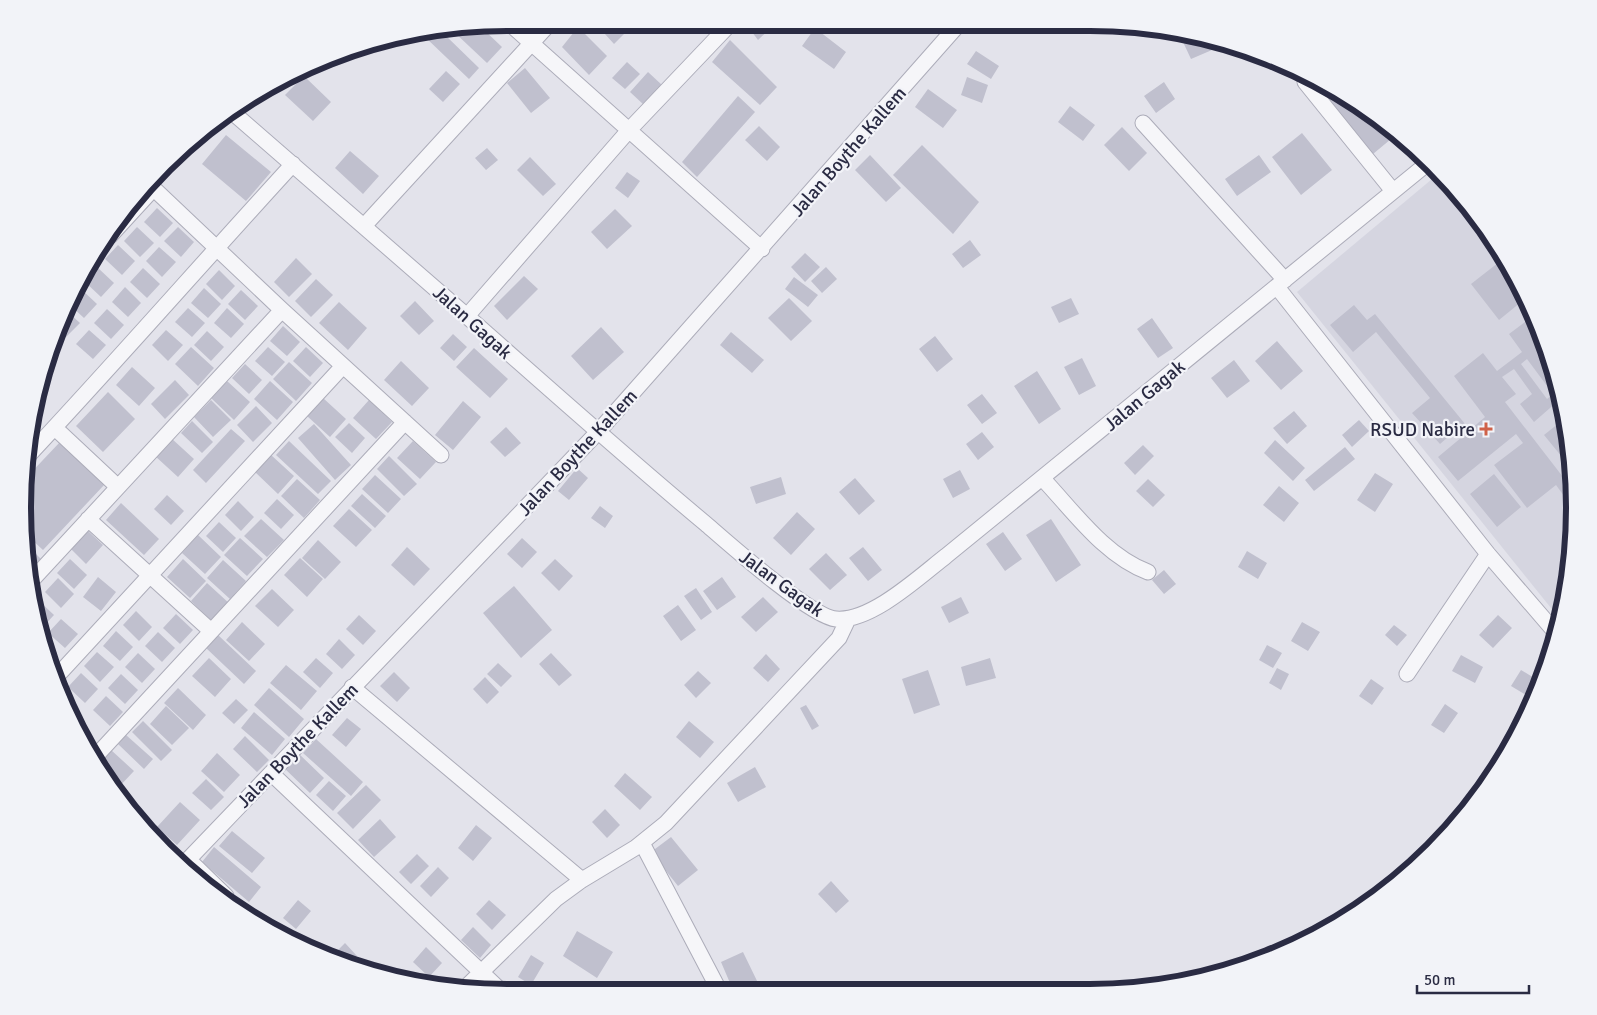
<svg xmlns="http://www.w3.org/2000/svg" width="1597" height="1015" viewBox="0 0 1597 1015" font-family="Signika,sans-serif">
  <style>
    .built { fill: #d5d5e0 }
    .building { fill: #c0c0ce; fill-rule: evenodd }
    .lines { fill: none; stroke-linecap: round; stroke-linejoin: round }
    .minor-casing { stroke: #acacb9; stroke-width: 17 }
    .minor { stroke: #f6f6f9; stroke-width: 15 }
    .poi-dot { fill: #cf6148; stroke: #f2f3f8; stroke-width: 2 }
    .labels { text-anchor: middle; stroke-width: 4.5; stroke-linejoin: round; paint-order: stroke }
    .street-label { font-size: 19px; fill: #2a2b43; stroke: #f2f3f8 }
    .poi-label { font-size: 19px; fill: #2a2b43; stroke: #f2f3f8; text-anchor: end }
    .rim { fill: none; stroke: #2a2b43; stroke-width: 6 }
  </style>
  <rect width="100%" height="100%" fill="#e3e3eb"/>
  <path class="built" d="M1438,174L1474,212L1524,293L1558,382L1573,476L1570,571L1559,618L1297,292Z"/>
  <path class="building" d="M595,23H629L632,26L614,44Z
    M746,24H775L758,40Z
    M481,27L502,47L487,63L453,31Z
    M578,27L607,56L589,75L562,47Z
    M815,28L846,52L834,69L802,46Z
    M443,33L479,68L469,79L424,36Z
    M1192,38L1219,47L1191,59L1183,42Z
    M730,40L777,87L760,105L712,62Z
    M976,51L999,66L991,79L967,64Z
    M627,62L640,74L625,89L612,78Z
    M525,68L550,98L531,113L507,83Z
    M446,71L460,84L443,102L429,89Z
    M648,72L662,85L644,105L630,92Z
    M304,76L331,102L313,121L285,95Z
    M967,77L988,85L982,103L961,95Z
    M1164,82L1175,99L1156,113L1144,96Z
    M928,89L957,110L943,128L915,107Z
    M1334,93L1397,134L1373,154L1327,99Z
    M738,96L755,112L697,177L682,162Z
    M1070,106L1095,125L1083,141L1058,122Z
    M759,126L780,147L767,161L745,140Z
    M1122,127L1147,153L1129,171L1104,145Z
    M1302,133L1332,170L1301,195L1272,157Z
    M226,135L271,172L246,201L202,164Z
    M922,145L979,202L953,234L893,175Z
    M487,148L498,160L486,170L475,158Z
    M350,151L379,176L363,194L335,168Z
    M870,155L901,188L886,202L855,170Z
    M1259,155L1271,172L1237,196L1225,179Z
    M530,157L556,184L543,196L517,170Z
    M627,172L640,181L628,198L615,188Z
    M157,208L173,223L160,237L144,222Z
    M615,209L632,226L607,249L591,232Z
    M137,227L154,243L140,257L124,241Z
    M178,227L194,242L181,257L164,241Z
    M970,240L981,255L963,268L952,254Z
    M118,245L135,261L122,275L105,259Z
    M159,247L176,262L162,277L146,261Z
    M805,253L820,267L805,282L791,267Z
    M296,258L312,274L289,297L274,282Z
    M1503,259L1526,298L1499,320L1471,284Z
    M97,267L114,283L101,297L85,282Z
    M826,267L837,279L822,293L811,281Z
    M143,268L160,284L147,298L130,282Z
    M219,270L235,286L222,300L206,284Z
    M524,276L538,289L507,320L494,306Z
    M794,277L818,295L808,307L785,289Z
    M316,279L333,295L311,317L295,301Z
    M125,287L141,303L128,317L112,302Z
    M204,288L221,304L208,318L191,303Z
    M81,289L97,304L84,318L72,307Z
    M241,290L258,306L245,320L228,304Z
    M789,298L812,321L791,341L768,318Z
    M1071,298L1079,314L1059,323L1051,307Z
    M415,301L434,321L419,335L400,316Z
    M339,302L367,328L348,350L319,323Z
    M1354,305L1367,320L1375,314L1470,430L1485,417L1454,376L1483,353L1497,371L1522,352L1509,334L1533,316L1548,357L1541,363L1552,376L1555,374L1562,406L1558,401L1534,422L1520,404L1532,394L1514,369L1502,377L1516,394L1505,402L1573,490L1572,507L1556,485L1527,508L1494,465L1523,443L1516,434L1458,481L1438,457L1462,437L1456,430L1440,444L1412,413L1430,398L1376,332L1353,352L1330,325ZM1527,359L1553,394L1547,399L1521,364Z
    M188,308L205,323L192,337L175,322Z
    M227,308L244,324L231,338L214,323Z
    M107,309L124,325L111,339L94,323Z
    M69,313L80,323L66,337L59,331Z
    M1152,318L1173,348L1158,358L1137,329Z
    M283,326L300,342L287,356L270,341Z
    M601,327L624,352L593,380L571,356Z
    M89,330L106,345L93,359L76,344Z
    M166,330L183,345L168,361L152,345Z
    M207,331L224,347L211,361L194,345Z
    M731,332L764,360L752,373L720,345Z
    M453,334L467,347L454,361L440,348Z
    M935,336L953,359L937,372L919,349Z
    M1277,341L1303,371L1281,390L1255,361Z
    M191,347L214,368L198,386L175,364Z
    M268,347L285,362L272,376L255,361Z
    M306,347L323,363L310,377L293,361Z
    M474,348L508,379L490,398L456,367Z
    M1082,358L1096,386L1079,395L1064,367Z
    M1234,360L1250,381L1227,398L1211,378Z
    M401,361L429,388L412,406L384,380Z
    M289,362L312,383L296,401L273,379Z
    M245,364L262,380L249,394L232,378Z
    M132,367L155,388L139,406L116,385Z
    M1037,371L1061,409L1039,424L1014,386Z
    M175,380L189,395L165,419L151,404Z
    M227,381L250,402L234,420L211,398Z
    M270,381L293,402L277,420L254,399Z
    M108,392L135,419L103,452L76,426Z
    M982,394L997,413L982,424L967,405Z
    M323,398L346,419L330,437L307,416Z
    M211,400L231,420L213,437L194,417Z
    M369,400L392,422L376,439L353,418Z
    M463,401L481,417L453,450L435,435Z
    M256,406L272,423L253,442L237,425Z
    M1294,411L1307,426L1287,444L1273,428Z
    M1564,419L1572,467L1571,468L1544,435Z
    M1359,420L1369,431L1352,447L1342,435Z
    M192,421L213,442L202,453L181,433Z
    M349,423L365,438L352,453L335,437Z
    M314,424L351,465L335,480L298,438Z
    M506,427L521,443L505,457L490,442Z
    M231,429L245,441L206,483L193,470Z
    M982,432L994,447L978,460L966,444Z
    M171,438L194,459L178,477L155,456Z
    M1275,440L1305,468L1293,481L1264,453Z
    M289,441L331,481L318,494L276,455Z
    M413,441L436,462L420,479L397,458Z
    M60,442L105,484L43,550L30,538L24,480Z
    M1143,445L1154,456L1135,475L1124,463Z
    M1345,447L1355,459L1314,491L1305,480Z
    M271,455L294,476L278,494L255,472Z
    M389,456L417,484L404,496L377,469Z
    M577,468L588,478L569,500L558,491Z
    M960,470L970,489L953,498L943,479Z
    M1375,473L1393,484L1375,512L1357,500Z
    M1494,474L1521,507L1497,527L1470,494Z
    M375,475L401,499L388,513L362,489Z
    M781,477L786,494L756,504L750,487Z
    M855,478L875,501L859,515L839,492Z
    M297,479L320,500L304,518L281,496Z
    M1148,479L1165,495L1153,507L1136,491Z
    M1279,486L1299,503L1284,522L1263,505Z
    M362,494L386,516L375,528L351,506Z
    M167,495L184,511L171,525L154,509Z
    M277,499L294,515L281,529L264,513Z
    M238,501L254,517L241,531L225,515Z
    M121,503L159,539L144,555L106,520Z
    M600,506L613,516L605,528L591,518Z
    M349,509L372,530L356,547L333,526Z
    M797,512L815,529L791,555L773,538Z
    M261,519L284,540L267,557L244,536Z
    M1051,519L1081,565L1056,582L1026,535Z
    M219,522L236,538L223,552L206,536Z
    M87,530L103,545L86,564L70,548Z
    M1003,532L1022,559L1005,571L986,544Z
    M198,535L221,557L205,574L182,553Z
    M240,538L263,559L247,576L224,555Z
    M522,538L537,552L522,568L507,554Z
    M318,540L341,562L325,579L302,558Z
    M407,547L430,569L414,586L391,565Z
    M863,547L882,570L868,581L849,558Z
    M31,549L41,559L33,568Z
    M1247,551L1267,563L1258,579L1238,567Z
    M826,553L847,575L830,590L809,569Z
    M300,558L323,579L307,597L284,575Z
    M70,559L87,575L74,589L57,573Z
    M183,559L206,581L190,598L167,577Z
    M555,559L573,576L559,591L541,573Z
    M223,560L246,581L230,599L207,578Z
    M1164,570L1176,584L1164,594L1152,580Z
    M98,577L116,592L101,611L83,597Z
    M722,577L736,597L717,610L703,591Z
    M58,578L74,594L61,608L45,592Z
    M207,583L230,604L213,622L191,601Z
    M514,586L552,630L521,658L483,613Z
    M696,588L712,612L701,620L684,596Z
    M272,589L294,610L278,627L255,606Z
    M763,597L778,612L756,632L741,617Z
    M961,597L969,613L949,623L941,607Z
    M37,599L54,615L41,629L38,627Z
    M678,605L696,630L681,641L663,616Z
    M136,611L152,627L139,641L123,625Z
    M176,614L193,630L180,644L163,628Z
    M359,615L376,631L363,645L346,629Z
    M1498,615L1512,628L1493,648L1479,635Z
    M61,619L78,634L65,648L48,633Z
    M242,622L265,644L249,661L226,640Z
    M1302,622L1320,632L1308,651L1291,641Z
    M1394,625L1407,635L1397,646L1385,635Z
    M116,631L133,647L120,661L103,646Z
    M158,632L175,648L162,662L145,646Z
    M218,635L256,671L244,684L206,648Z
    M339,639L355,655L342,669L326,654Z
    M42,640L57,653L51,659Z
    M1267,645L1282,653L1273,668L1259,660Z
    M97,652L114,667L100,682L84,666Z
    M138,653L155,669L142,683L125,667Z
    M551,653L572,675L559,686L539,664Z
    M766,654L780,669L768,682L753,668Z
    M1461,655L1483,667L1475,683L1452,671Z
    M209,658L231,679L215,697L192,676Z
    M316,658L333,673L320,688L303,672Z
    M990,658L996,678L966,686L961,667Z
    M498,663L512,676L501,687L487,674Z
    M286,665L317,691L301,710L270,683Z
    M1277,668L1289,674L1281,690L1269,683Z
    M928,670L940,705L914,714L902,679Z
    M1521,670L1536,679L1526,695L1511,686Z
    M698,671L711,683L696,698L684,685Z
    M394,672L410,688L397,702L380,686Z
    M81,673L98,689L85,703L68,687Z
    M121,674L138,690L125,704L108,688Z
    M485,677L499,692L487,704L473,689Z
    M1371,679L1384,688L1372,705L1359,696Z
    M178,688L206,715L193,730L164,703Z
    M269,688L304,719L289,737L254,705Z
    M106,696L123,712L110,726L93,710Z
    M236,699L248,710L234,724L222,713Z
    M1445,704L1458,713L1444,733L1431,725Z
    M806,705L819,726L812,730L800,708Z
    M166,706L189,728L172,745L150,724Z
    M254,712L285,739L272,755L241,728Z
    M347,718L361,729L346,747L332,735Z
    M143,721L172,750L161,761L132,732Z
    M689,721L714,742L700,758L676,737Z
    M126,735L153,759L144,769L118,744Z
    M245,736L269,760L257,772L233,749Z
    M316,739L363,782L351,796L303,753Z
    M111,750L134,771L118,788L103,774L98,764Z
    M297,752L324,778L310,793L283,767Z
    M217,753L240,775L224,792L201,771Z
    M755,767L766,787L738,802L727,783Z
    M625,773L652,797L640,810L614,786Z
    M206,779L224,797L211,810L192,793Z
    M329,781L346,796L333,811L316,795Z
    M366,785L381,800L353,829L337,813Z
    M180,802L200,820L177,845L157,827Z
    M605,809L620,825L607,838L592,822Z
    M380,819L396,837L374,857L358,840Z
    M476,825L492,838L473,861L458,848Z
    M232,831L265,858L252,873L219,846Z
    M671,837L698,870L678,886L651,852Z
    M214,847L261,887L249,902L202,862Z
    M417,854L429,866L411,884L399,872Z
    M438,867L449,878L431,897L420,886Z
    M831,881L849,901L836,913L818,894Z
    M298,900L311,911L296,929L283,918Z
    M489,900L506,915L492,930L476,914Z
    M473,927L491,945L480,958L461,940Z
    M577,931L613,952L597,978L563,956Z
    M345,943L357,956L350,963L330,958Z
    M426,947L442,963L429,977L413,962Z
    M743,952L759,985L748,990H733L721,962Z
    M531,955L544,963L531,985L518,977Z"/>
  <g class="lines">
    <g class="minor-casing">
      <path id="minor" d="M509,23L762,249
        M1305,82L1393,191
        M231,111C307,178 385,244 461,311C543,383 623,455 706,524C728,543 811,617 836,619C871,622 919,577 946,556L1428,163
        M1143,123L1285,280
        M151,186L282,310L441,455
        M364,226L550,23
        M110,236L154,188
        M1277,287L1488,554L1556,633
        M467,316L630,129L730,24
        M55,428L118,487
        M27,457C117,361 204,261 293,164
        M1043,479C1074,512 1105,556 1148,572
        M88,519L211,631
        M34,578L282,310
        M1407,674L1488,554
        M58,675L343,366
        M352,687L582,880
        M95,757L405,422
        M271,773L499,989
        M642,843L719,990
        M188,859L226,896
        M182,866L597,433L958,25
        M465,988L556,899L582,880L635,848L666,823L839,638L848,619"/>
    </g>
    <use href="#minor" class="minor"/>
  </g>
  <path class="poi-dot" d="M1483.5 421.5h5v5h5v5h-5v5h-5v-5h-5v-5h5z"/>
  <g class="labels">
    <g class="street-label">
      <text transform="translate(848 151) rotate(-49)" y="7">Jalan Boythe Kallem</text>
      <text transform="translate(473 322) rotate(42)" y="7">Jalan Gagak</text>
      <text transform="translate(1144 395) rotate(-40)" y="7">Jalan Gagak</text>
      <text transform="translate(577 452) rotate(-47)" y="7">Jalan Boythe Kallem</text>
      <text transform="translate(782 583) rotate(36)" y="7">Jalan Gagak</text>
      <text transform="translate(297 745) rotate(-46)" y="7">Jalan Boythe Kallem</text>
    </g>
    <g class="poi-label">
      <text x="1475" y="436">RSUD Nabire</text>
    </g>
  </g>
  <path d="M0 0H1597V1015H0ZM507 31H1090A476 476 0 0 1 1566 507V508A476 476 0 0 1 1090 984H507A476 476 0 0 1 31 508V507A476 476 0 0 1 507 31Z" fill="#f2f3f8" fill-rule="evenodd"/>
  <path class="rim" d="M507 31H1090A476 476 0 0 1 1566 507V508A476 476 0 0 1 1090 984H507A476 476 0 0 1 31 508V507A476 476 0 0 1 507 31Z"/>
  <path d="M1417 985v8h112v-8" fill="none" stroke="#2a2b43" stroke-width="2.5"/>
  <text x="1424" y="985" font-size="15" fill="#2a2b43" stroke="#f2f3f8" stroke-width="4" paint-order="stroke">50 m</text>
</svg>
